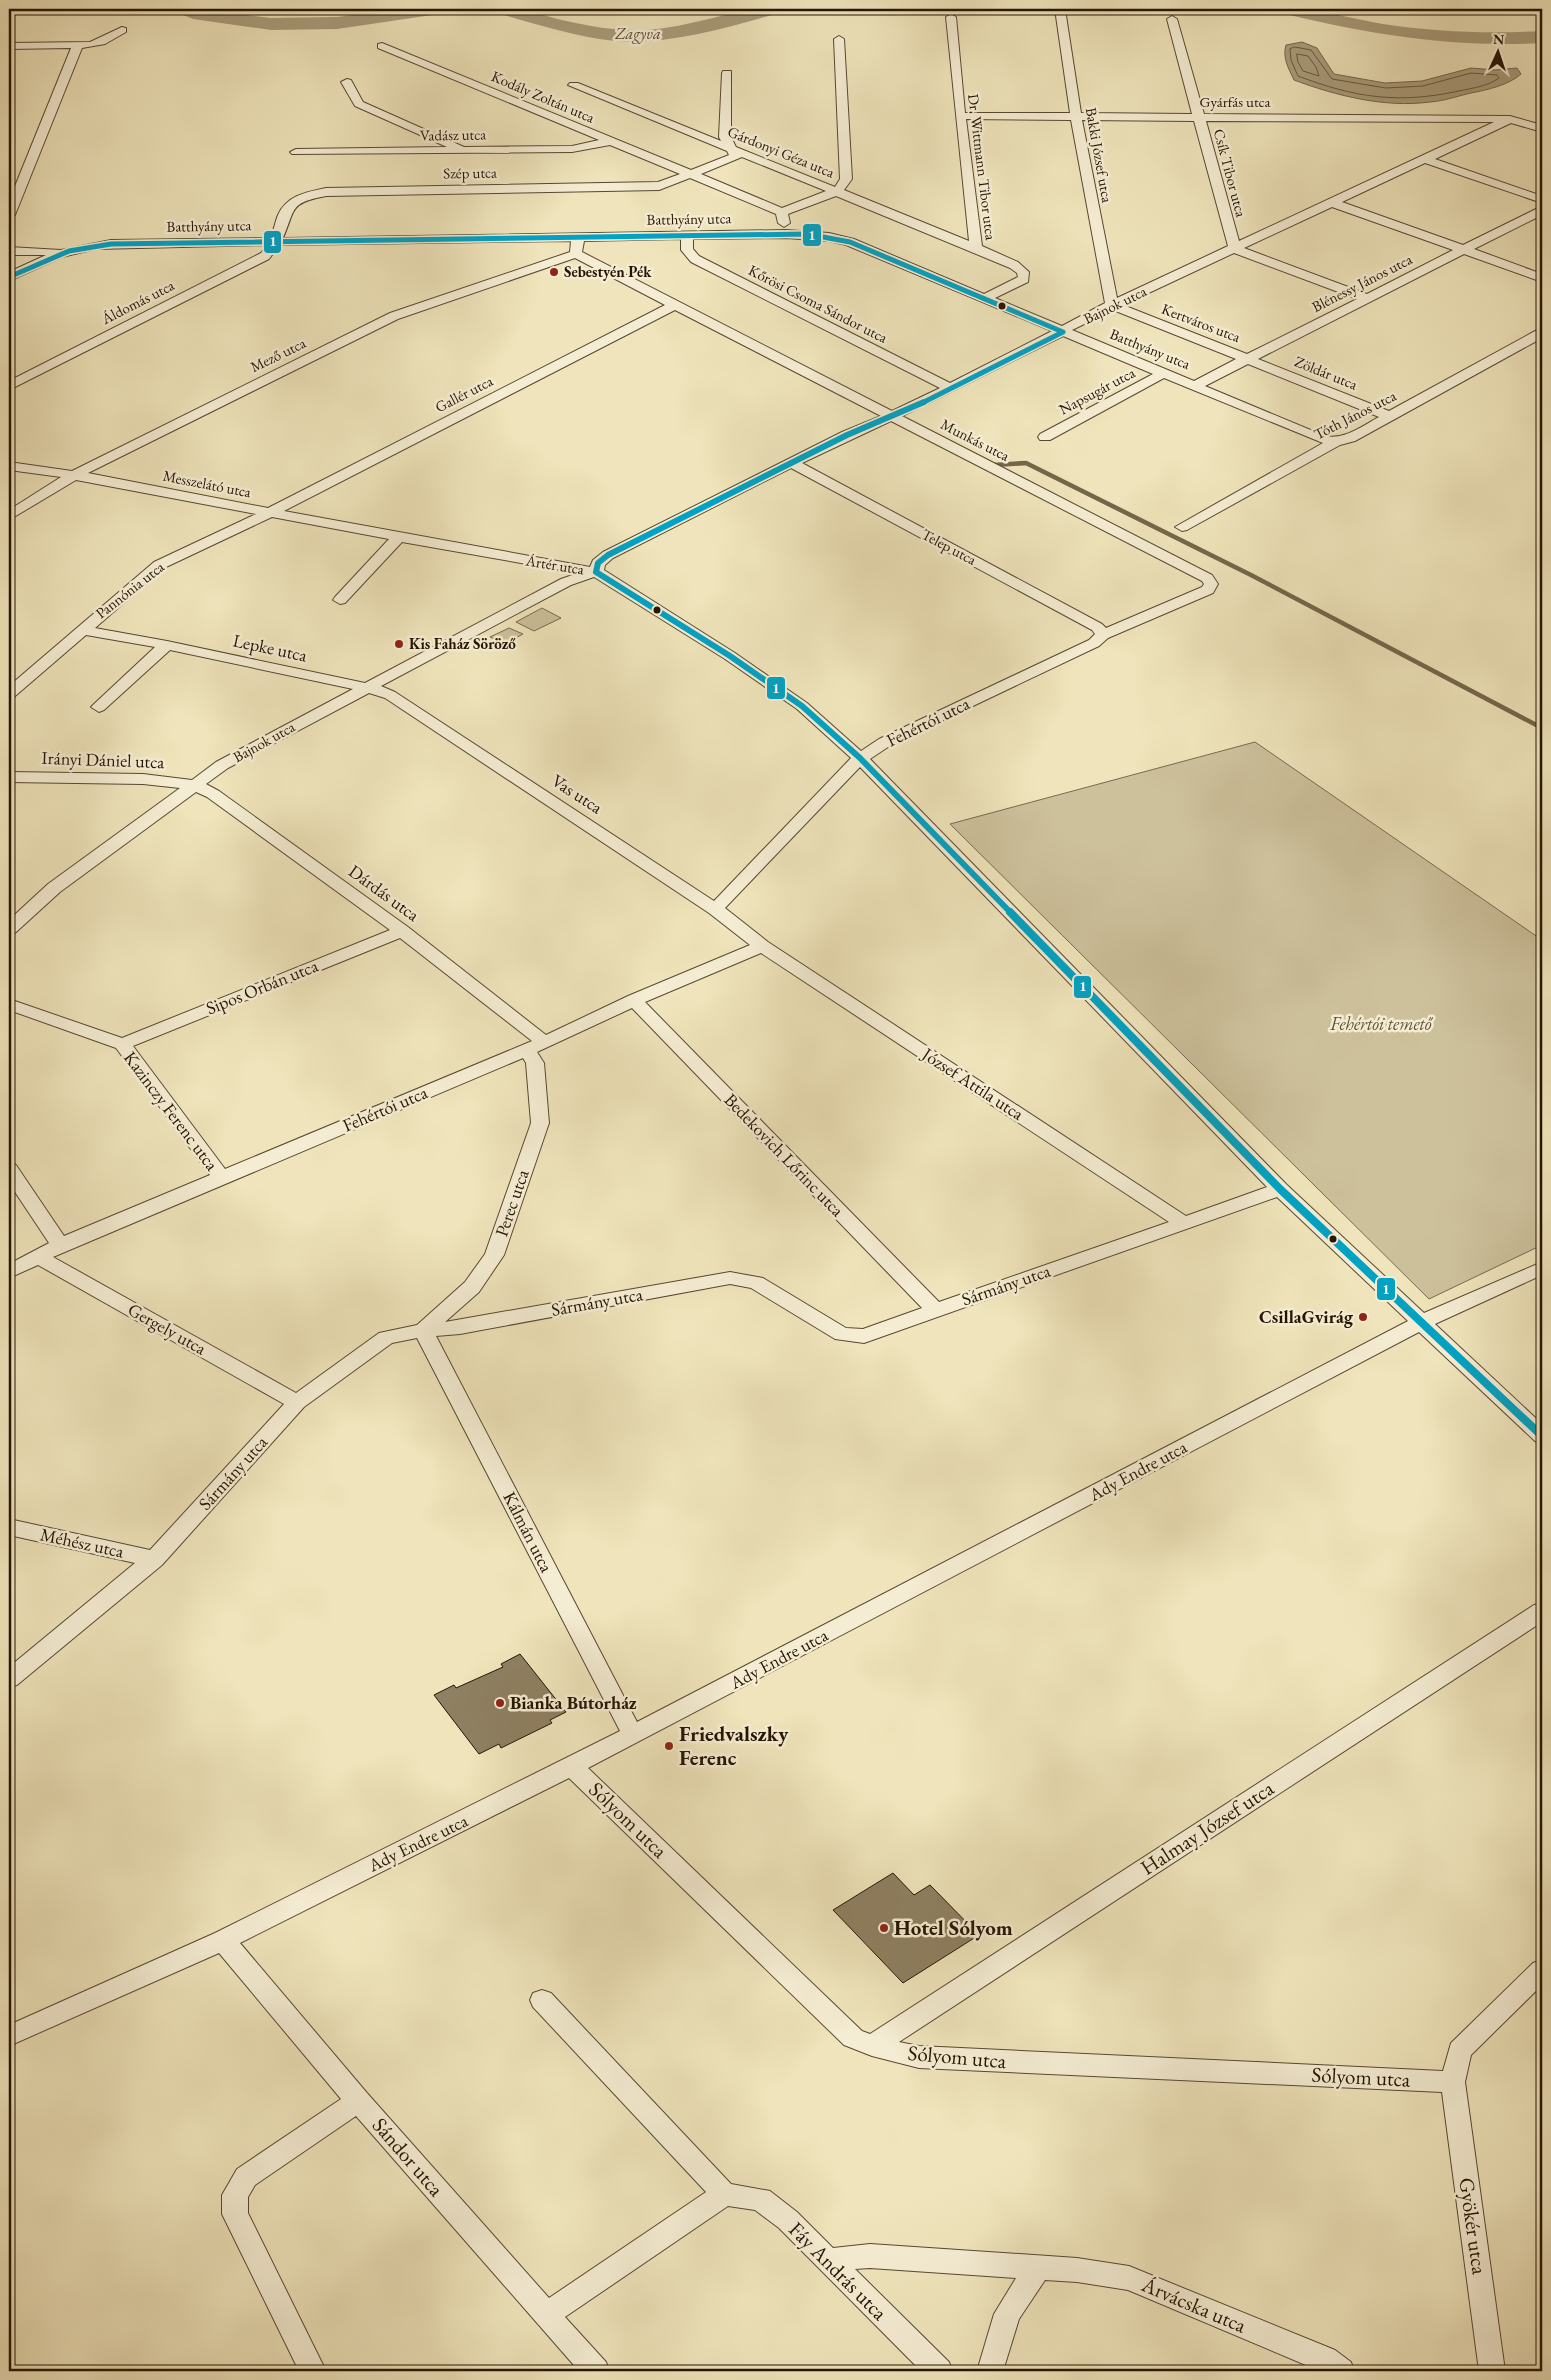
<svg xmlns="http://www.w3.org/2000/svg" width="1551" height="2380" viewBox="0 0 1551 2380" font-family="'EB Garamond',serif">
  <style>
    .green { fill: #cdc19c; stroke: #796a4f }
    .water { fill: #aa9d7c; stroke: #75664b }
    .lines { fill: none; stroke-linecap: round; stroke-linejoin: round }
    .shore { stroke: #68583f; stroke-width: 1 }
    .stream { stroke: #75664b; stroke-width: 4.5 }
    .river { fill: #aa9d7c; fill-rule: evenodd }
    .building { fill: #8e8062; stroke: #251402 }
    .street-casing { stroke: #584830; stroke-width: 2 }
    .street { fill: #f5edd3; fill-rule: evenodd }
    .bus-1-far2-casing { stroke: #f5edd3; stroke-width: 8 }
    .bus-1-far1-casing { stroke: #f5edd3; stroke-width: 9 }
    .bus-1-casing { stroke: #f5edd3; stroke-width: 11 }
    .bus-1-far2 { stroke: #02a2c4; stroke-width: 5 }
    .bus-1-far1 { stroke: #02a2c4; stroke-width: 6 }
    .bus-1 { stroke: #02a2c4; stroke-width: 8 }
    .poi-dot { fill: #8f2418; stroke: #f5edd3; stroke-width: 2 }
    .bus-dot { fill: #251402; stroke: #f5edd3; stroke-width: 2 }
    .labels { text-anchor: middle; stroke-width: 5; stroke-linejoin: round; paint-order: stroke }
    .far-street-label { font-size: 15px; fill: #251402; stroke: #f5edd3 }
    .far-poi-label { font-size: 15px; font-weight: bold; fill: #251402; stroke: #f5edd3; text-anchor: start }
    .far-water-label { font-size: 16px; font-style: italic; fill: #5a4b33; stroke: #f5edd3 }
    .street-label { font-size: 18px; fill: #251402; stroke: #f5edd3 }
    .park-label { font-size: 18px; font-style: italic; fill: #605138; stroke: #f5edd3 }
    .poi-label { font-size: 18px; font-weight: bold; fill: #251402; stroke: #f5edd3; text-anchor: end }
    .near-poi-label { font-size: 21px; font-weight: bold; fill: #251402; stroke: #f5edd3; text-anchor: start }
    .near-street-label { font-size: 21px; fill: #251402; stroke: #f5edd3 }
    .line-badge { stroke: #f5edd3; stroke-width: 2 }
    .badge-label { font-size: 14px; text-anchor: middle; font-weight: bold; fill: #fff }
  </style>
  <rect width="100%" height="100%" fill="#efe4bb"/>
  <filter id="stains"><feTurbulence type="fractalNoise" baseFrequency=".004" numOctaves="4"/><feColorMatrix values="0 0 0 0 .2 0 0 0 0 .09 0 0 0 0 .02 0 0 0 .5 -.17"/></filter>
  <radialGradient id="worn" r=".72"><stop offset=".6" stop-color="#630" stop-opacity="0"/><stop offset="1" stop-color="#630" stop-opacity=".3"/></radialGradient>
  <path class="green" d="M542,608L561,618L534,631L516,622Z
    M509,628L523,634L505,644L490,637Z
    M1255,742L1542,940V1245L1429,1299L950,824Z"/>
  <path class="water" d="M1302,42L1317,48L1334,74L1385,83L1422,81L1471,68L1495,70L1517,68L1521,74C1509,85 1487,90 1471,93C1458,96 1444,101 1430,102C1385,108 1337,96 1294,80C1289,69 1282,58 1286,45Z"/>
  <g class="lines">
    <path class="shore" d="M1295,47L1311,50L1332,79L1386,88L1423,86L1471,73L1497,75L1499,78C1488,86 1473,88 1459,91C1398,104 1356,98 1298,76L1291,60L1290,49Z
      M1297,54L1308,56L1316,67L1319,76L1303,71L1298,62Z"/>
    <path class="stream" d="M994,465L1026,463L1251,575L1542,728"/>
    <path class="river" d="M175,9H197L271,18L337,17L401,9H448L445,13L439,14L337,29L271,30L193,19L178,13Z
      M493,9C521,7 544,16 571,22C593,27 614,30 636,30C686,31 734,6 782,9L779,13C726,28 670,45 615,41C574,37 534,23 496,13Z
      M1278,9C1313,7 1348,18 1383,24C1436,32 1488,34 1542,31V43C1453,48 1367,34 1281,13Z"/>
  </g>
  <path class="building" d="M520,1654L566,1712L550,1720L552,1723L501,1748L499,1744L479,1754L434,1695L454,1685L456,1688L503,1667L501,1664Z
    M893,1873L914,1895L930,1885L979,1935L903,1983L833,1910Z"/>
  <g class="lines">
    <g class="street-casing">
      <path id="street" d="M1055,9H1065L1081,113L1192,114L1167,19L1172,16L1177,19L1204,114L1510,116L1542,125V132L1511,123L1435,159L1542,196V203L1425,163L1342,202L1463,245L1542,206V215L1474,249L1542,274V282L1464,254L1258,359L1389,411L1537,330L1542,329V338L1355,441L1340,445L1187,530L1182,531L1175,527L1323,443L1164,378L1050,440H1040L1038,437L1040,434L1153,374L1063,336L902,416L1212,575L1218,584L1213,593L1108,638L1099,646L891,745L870,759L1287,1185L1424,1313L1542,1262V1275L1435,1324L1542,1424V1443L1535,1441L1419,1332L588,1768L862,2031L870,2034L1534,1605L1542,1603V1622L899,2042L919,2046L1443,2071L1451,2043L1533,1963L1542,1960V1985L1471,2055L1465,2082L1505,2371H1479L1442,2092L919,2068L872,2056L844,2045L569,1778L240,1943L367,2093L549,2298L706,2192L533,2007L530,2000L533,1993L542,1990L551,1993L731,2184L770,2191L797,2212L833,2248L870,2244L1077,2258L1129,2266L1335,2350L1351,2362L1354,2371H1320L1128,2290L1077,2282L1045,2280L1019,2319L1003,2371H977L994,2314L1016,2278L870,2268L855,2269L949,2362L952,2371H921L779,2228L755,2210L728,2206L565,2317L606,2362L609,2371H579L356,2116L255,2185L248,2197V2213L326,2371H299L222,2214V2195L237,2169L341,2099L219,1953L9,2046V2025L215,1933L620,1731L417,1338L392,1343L304,1407L162,1565L17,1685L9,1687V1667L135,1563L9,1535V1519L150,1550L284,1404L38,1265L9,1278V1264L49,1243L9,1183V1163L16,1165L64,1236L210,1175L116,1048L9,1010V999L122,1038L390,930L207,797L196,792L60,892L15,933L9,934V920L48,884L180,788L143,784L9,782V772L143,774L192,780L216,762L353,689L170,650L104,710L99,712L91,707L94,704L155,647L86,635L14,697L9,699V686L154,562L256,514L76,480L9,520V510L61,477L9,470V462L72,471L390,313L570,252L571,241L279,245L269,259L9,390V381L261,253L267,245L96,249L62,257L9,281V272L46,255H9V247L61,250L111,240L270,238C274,231 275,222 278,215C287,195 307,192 326,188L658,182L680,174L610,145L572,152L292,154L290,152L296,149L447,147L355,106L341,82L347,79L351,80L363,102L464,147L572,146L599,140L378,48V44L382,43L691,170L729,155L727,151L568,85L570,83H578L721,141L719,137L722,73L723,71H731V137L736,147L835,187L840,179L834,39L839,36L844,39L852,179L844,190L969,241L946,17L951,14L956,17L965,113H1070ZM966,119L1071,120L1105,303L1062,326L995,298L1028,282L1029,272L1018,262L982,246ZM1082,120L1194,121L1228,246L1117,298ZM1206,121L1494,122L1239,241ZM742,157L826,191L782,208L701,174ZM690,178L776,214L778,223L784,227L790,223L788,214L836,196L1010,268L1017,273L1018,277L984,294L854,239L829,233L786,230L283,238C296,208 289,203 326,196L659,190ZM1332,207L1453,250L1367,294L1244,248ZM786,238L829,241L846,245L1052,331L950,383L699,256L693,249V239ZM681,239V250L691,262L940,388L892,411L582,252L584,241ZM1234,253L1357,299L1247,354L1123,305ZM575,258L665,305L268,508L88,473L398,319ZM675,310L881,416L842,432L603,552L593,560L590,567L284,511ZM1113,310L1236,359L1194,381L1072,330ZM1248,364L1379,417C1362,426 1345,440 1325,436L1205,386ZM891,421L1202,581L1204,584L1202,587L1106,628L1102,624L802,463ZM791,468L1092,630L1095,634L1089,640L879,739L861,751L807,703L735,653L604,570L605,565L613,558ZM272,517L389,539L335,597L333,600L340,604L345,603L402,542L578,573L561,579L365,683L167,641L95,628L164,568ZM594,577L725,659L797,709L851,758L714,901L395,692L381,686L571,585ZM369,693L385,698L709,913L750,945L628,996L546,1035L408,927L219,791L206,784L228,768ZM860,767L1267,1187L1186,1216L768,942L725,908ZM400,938L532,1041L225,1169L133,1046ZM761,953L1169,1222L939,1302L645,1002ZM632,1008L922,1308L863,1329L846,1328L763,1278L730,1272L445,1322L479,1292L504,1255L549,1123L544,1063L537,1052ZM523,1058L526,1063L531,1123L485,1254L465,1282L417,1325L379,1333L296,1393L53,1257ZM1277,1197L1408,1321L637,1722L436,1336L460,1334L730,1284L751,1288L835,1339L864,1343Z
        M122,27L126,28V32L105,44L82,48L15,215L9,219V201L71,48L9,49V43L90,42Z"/>
    </g>
    <use href="#street" class="street"/>
    <g class="bus-1-far2-casing">
      <path id="bus-1-far2" d="M9,277L69,251L111,244L807,234L850,242L1063,332
        M922,403L1063,332"/>
    </g>
    <g class="bus-1-far1-casing">
      <path id="bus-1-far1" d="M596,572L730,656L802,706L860,758L1011,913
        M596,572L598,563L608,555L847,435L924,402"/>
    </g>
    <g class="bus-1-casing">
      <path id="bus-1" d="M1010,912L1280,1189L1542,1436"/>
    </g>
    <use href="#bus-1-far2" class="bus-1-far2"/>
    <use href="#bus-1-far1" class="bus-1-far1"/>
    <use href="#bus-1" class="bus-1"/>
  </g>
  <g class="poi-dot">
    <circle cx="554" cy="272" r="5"/>
    <circle cx="399" cy="644" r="5"/>
    <circle cx="1363" cy="1317" r="5"/>
    <circle cx="500" cy="1703" r="5"/>
    <circle cx="669" cy="1746" r="5"/>
    <circle cx="884" cy="1928" r="5"/>
  </g>
  <g class="bus-dot">
    <circle cx="1002" cy="306" r="4.5"/>
    <circle cx="657" cy="610" r="4.5"/>
    <circle cx="1333" cy="1239" r="4.5"/>
  </g>
  <g class="labels">
    <g class="far-street-label">
      <text transform="translate(543 97) rotate(23)" y="5">Kodály Zoltán utca</text>
      <text x="1235" y="107">Gyárfás utca</text>
      <text transform="translate(453 135) rotate(-1)" y="5">Vadász utca</text>
      <text transform="translate(781 152) rotate(22)" y="5">Gárdonyi Géza utca</text>
      <text transform="translate(1099 155) rotate(80)" y="5">Bakki József utca</text>
      <text transform="translate(982 167) rotate(83)" y="5">Dr. Wittmann Tibor utca</text>
      <text transform="translate(470 173) rotate(-1)" y="5">Szép utca</text>
      <text transform="translate(1230 173) rotate(75)" y="5">Csík Tibor utca</text>
      <text transform="translate(689 219) rotate(-1)" y="5">Batthyány utca</text>
      <text transform="translate(209 226) rotate(-1)" y="5">Batthyány utca</text>
      <text transform="translate(1362 283) rotate(-27)" y="5">Blénessy János utca</text>
      <text transform="translate(138 302) rotate(-27)" y="5">Áldomás utca</text>
      <text transform="translate(818 304) rotate(27)" y="5">Kőrösi Csoma Sándor utca</text>
      <text transform="translate(1115 305) rotate(-26)" y="5">Bajnok utca</text>
      <text transform="translate(1201 323) rotate(21)" y="5">Kertváros utca</text>
      <text transform="translate(1150 349) rotate(22)" y="5">Batthyány utca</text>
      <text transform="translate(278 355) rotate(-26)" y="5">Mező utca</text>
      <text transform="translate(1326 373) rotate(22)" y="5">Zöldár utca</text>
      <text transform="translate(1097 391) rotate(-28)" y="5">Napsugár utca</text>
      <text transform="translate(464 394) rotate(-27)" y="5">Gallér utca</text>
      <text transform="translate(1355 415) rotate(-27)" y="5">Tóth János utca</text>
      <text transform="translate(975 440) rotate(27)" y="5">Munkás utca</text>
      <text transform="translate(207 484) rotate(11)" y="5">Messzelátó utca</text>
      <text transform="translate(949 547) rotate(28)" y="5">Telep utca</text>
      <text transform="translate(555 565) rotate(9)" y="5">Ártér utca</text>
      <text transform="translate(130 590) rotate(-38)" y="5">Pannónia utca</text>
      <text transform="translate(264 742) rotate(-29)" y="5">Bajnok utca</text>
    </g>
    <g class="far-poi-label">
      <text x="564" y="277">Sebestyén Pék</text>
      <text x="409" y="649">Kis Faház Söröző</text>
    </g>
    <g class="far-water-label">
      <text x="638" y="39">Zagyva</text>
    </g>
    <g class="street-label">
      <text transform="translate(270 648) rotate(12)" y="6">Lepke utca</text>
      <text transform="translate(928 722) rotate(-26)" y="6">Fehértói utca</text>
      <text transform="translate(103 760) rotate(2)" y="6">Irányi Dániel utca</text>
      <text transform="translate(577 794) rotate(33)" y="6">Vas utca</text>
      <text transform="translate(384 893) rotate(36)" y="6">Dárdás utca</text>
      <text transform="translate(262 987) rotate(-22)" y="6">Sipos Orbán utca</text>
      <text transform="translate(973 1084) rotate(33)" y="6">József Attila utca</text>
      <text transform="translate(385 1109) rotate(-23)" y="6">Fehértói utca</text>
      <text transform="translate(171 1111) rotate(53)" y="6">Kazinczy Ferenc utca</text>
      <text transform="translate(784 1155) rotate(46)" y="6">Bedekovich Lőrinc utca</text>
      <text transform="translate(512 1203) rotate(-71)" y="6">Perec utca</text>
      <text transform="translate(1006 1285) rotate(-19)" y="6">Sármány utca</text>
      <text transform="translate(597 1302) rotate(-10)" y="6">Sármány utca</text>
      <text transform="translate(167 1329) rotate(29)" y="6">Gergely utca</text>
      <text transform="translate(1138 1471) rotate(-28)" y="6">Ady Endre utca</text>
      <text transform="translate(233 1473) rotate(-48)" y="6">Sármány utca</text>
      <text transform="translate(528 1532) rotate(63)" y="6">Kálmán utca</text>
      <text transform="translate(82 1543) rotate(12)" y="6">Méhész utca</text>
      <text transform="translate(779 1659) rotate(-28)" y="6">Ady Endre utca</text>
      <text transform="translate(418 1843) rotate(-26)" y="6">Ady Endre utca</text>
    </g>
    <g class="park-label">
      <text x="1381" y="1030">Fehértói temető</text>
    </g>
    <g class="poi-label">
      <text x="1353" y="1323">CsillaGvirág</text>
      <text x="510" y="1709" text-anchor="start">Bianka Bútorház</text>
    </g>
    <g class="near-poi-label">
      <text x="679" y="1741">Friedvalszky<tspan x="679" dy="24">Ferenc</tspan></text>
      <text x="894" y="1935">Hotel Sólyom</text>
    </g>
    <g class="near-street-label">
      <text transform="translate(628 1820) rotate(44)" y="7">Sólyom utca</text>
      <text transform="translate(1207 1828) rotate(-33)" y="7">Halmay József utca</text>
      <text transform="translate(957 2057) rotate(5)" y="7">Sólyom utca</text>
      <text transform="translate(1361 2077) rotate(3)" y="7">Sólyom utca</text>
      <text transform="translate(408 2157) rotate(49)" y="7">Sándor utca</text>
      <text transform="translate(1473 2226) rotate(82)" y="7">Gyökér utca</text>
      <text transform="translate(838 2271) rotate(45)" y="7">Fáy András utca</text>
      <text transform="translate(1194 2305) rotate(23)" y="7">Árvácska utca</text>
    </g>
  </g>
  <g class="line-badge">
    <rect x="802" y="223" width="20" height="24" rx="5" fill="#02a2c4"/>
    <rect x="263" y="230" width="19" height="24" rx="5" fill="#02a2c4"/>
    <rect x="766" y="676" width="20" height="24" rx="5" fill="#02a2c4"/>
    <rect x="1073" y="975" width="19" height="24" rx="5" fill="#02a2c4"/>
    <rect x="1376" y="1277" width="20" height="24" rx="5" fill="#02a2c4"/>
  </g>
  <g class="badge-label">
    <text x="812" y="240">1</text>
    <text x="273" y="246">1</text>
    <text x="776" y="693">1</text>
    <text x="1083" y="991">1</text>
    <text x="1386" y="1294">1</text>
  </g>
  <rect width="1551" height="2380" fill="none" stroke="#efe4bb" stroke-width="30"/>
  <rect x="10" y="10" width="1531" height="2360" fill="none" stroke="#251402" stroke-width="2.5"/>
  <rect x="15" y="15" width="1521" height="2350" fill="none" stroke="#251402"/>
  <g transform="translate(1498 52) rotate(3)" stroke="#f5edd3" stroke-width="4" paint-order="stroke">
  <path d="M0-4L9 19L0 12L-9 19Z" fill="#251402"/>
  <text y="-8" font-size="14" font-weight="bold" text-anchor="middle" fill="#251402">N</text>
  </g>
  <rect width="100%" height="100%" filter="url(#stains)"/>
  <rect width="100%" height="100%" fill="url(#worn)"/>
</svg>
